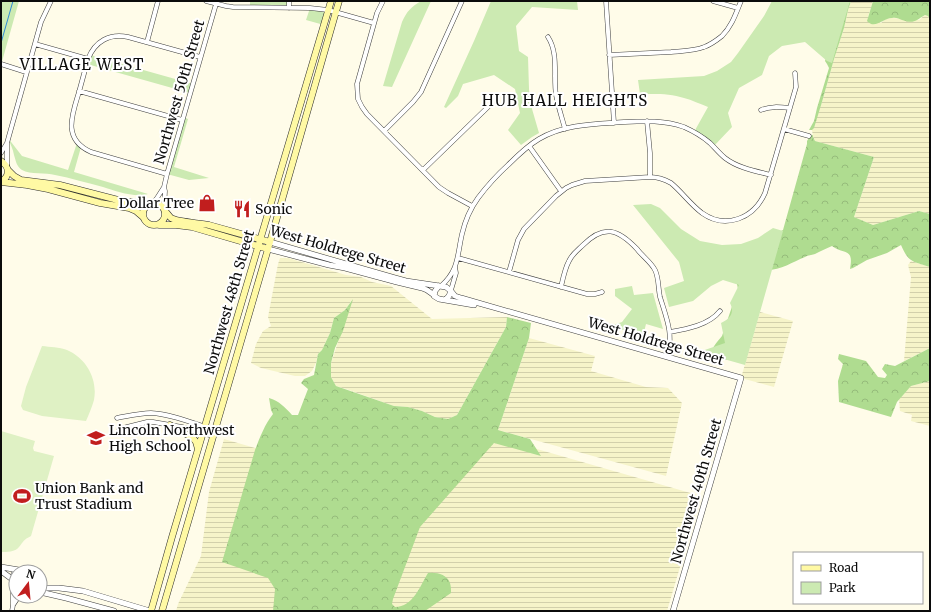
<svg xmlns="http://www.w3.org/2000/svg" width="931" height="612" viewBox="0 0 931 612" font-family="Merriweather,serif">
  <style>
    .farmland { fill: url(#farmland-rules) }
    .forest { fill: url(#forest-crowns) }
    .park { fill: #cceab2 }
    .pitch { fill: #dff1c4 }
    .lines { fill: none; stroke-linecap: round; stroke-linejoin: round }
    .stream { stroke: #2f8ad3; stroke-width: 1 }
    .minor-casing { stroke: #3e3e3e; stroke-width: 5 }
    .tertiary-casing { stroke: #3e3e3e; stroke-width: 6 }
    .secondary-casing { stroke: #2d2d2d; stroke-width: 7 }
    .minor { stroke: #fff; stroke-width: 4 }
    .tertiary { stroke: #fff; stroke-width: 5 }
    .secondary { stroke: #fff9a4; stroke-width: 6 }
    .labels { text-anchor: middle; stroke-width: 4; stroke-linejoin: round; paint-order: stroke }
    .street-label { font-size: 14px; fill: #0b0b0b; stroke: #fff }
    .poi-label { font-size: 14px; fill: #0b0b0b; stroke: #fff; text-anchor: start }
    .neighbourhood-label { font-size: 15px; letter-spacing: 1px; fill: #0b0b0b; stroke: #fff }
  </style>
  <defs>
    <pattern id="farmland-rules" width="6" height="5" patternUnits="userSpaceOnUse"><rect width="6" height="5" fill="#f6f4c9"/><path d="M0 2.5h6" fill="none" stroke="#d2d0ab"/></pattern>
    <pattern id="forest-crowns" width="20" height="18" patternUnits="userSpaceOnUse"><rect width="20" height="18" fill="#afdc90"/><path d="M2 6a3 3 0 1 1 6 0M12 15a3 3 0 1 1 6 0" fill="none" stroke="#95bb7b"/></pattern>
  </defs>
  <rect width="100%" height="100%" fill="#fffce9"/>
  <path class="farmland" d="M851,1H873L868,17L881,23L886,19L892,18L919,20L925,15L928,16L930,20V214L919,211L873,225L854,217L874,157L815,141L813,137L812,130L822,102L834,59L844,28L848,10Z
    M280,258H288L346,275L361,277L372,282L391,286L432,319L507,317L506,327L457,415L448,419L435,417L422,411L408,407L394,406L349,390L336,386L331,377V363L352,300L345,310L334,318L330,333L322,350L318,354L316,363L312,371L305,376H295L261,368L251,363L256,344L263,331L271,326L268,317L278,264Z
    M911,261L930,267V348L904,361L911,277L908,265Z
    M760,312L793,321L774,387L741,378Z
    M529,338L595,356L591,371L646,387L668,388L682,403L666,476L498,430Z
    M930,381V426L911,421L912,415L900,411L899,399L911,386Z
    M321,387L701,496L667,611H176L178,604L201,556L209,492L224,439L300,461Z"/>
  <path class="forest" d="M843,1H851L848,10L844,28L834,59L822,102L814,128L812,130H809L814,121L817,108L829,68L827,64L825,61Z
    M873,1H930V20L928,16L925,15C915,21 914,24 902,20C899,19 896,17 892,18C883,18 875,30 867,21Z
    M813,135V137L815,141L874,157L854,217L873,225L919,211L930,214V267C912,261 909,263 901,245L887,253L867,260L853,268L850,269C854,247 844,255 832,246C826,249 820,251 815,254C812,255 808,255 805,257C792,262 782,270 766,270L732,358L725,360L713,358L711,353C713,346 717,342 722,336L738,289L735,274L742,247L764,236V234L779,232L783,230L807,144V141L810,136Z
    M353,299L343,331L335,348L331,363V377L336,386L394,406L408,407L422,411L435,417L448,419L457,415L506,327L507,317L531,323L529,338L498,430L530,439L541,456L494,443L420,527L393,599L392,604L395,607C413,607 420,586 428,573C436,572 447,574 450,583C451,586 451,590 451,593L425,611H273L275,589L268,578L222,562L255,450C260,437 265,424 273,414L271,410L269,398C279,401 285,407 292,415H298L308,389L301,383L304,379L314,375L318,354L322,350L330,333L334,318L345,310Z
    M930,348V381L911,386L897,402L891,417L839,402L838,381L843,364L838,359L839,354L866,361L878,377L885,378L887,375L882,369L885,364L895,366Z"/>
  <path class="park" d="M1,1H19L1,65Z
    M250,1H289V8H250Z
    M421,1H431L392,87L383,86L402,22C407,11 411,7 421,1Z
    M491,1H577L578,10L532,7L516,26L519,51L528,57L529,89L530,102L539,133L532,137L521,145L508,130L520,113L515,89L494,75L463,84L458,96L446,108L444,107L474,41Z
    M772,1H850L832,63L827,61L805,42L782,46L769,56L762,75L739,88L728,113L732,127L713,147L694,132L708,107C700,104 692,100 684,98C670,93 654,94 640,94L638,80L704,76L717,71L731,62L738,53L764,16Z
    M310,8L328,10L324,25L306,20Z
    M90,55L193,84L190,93L87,64Z
    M183,117L188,119L174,167L209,178L189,180L167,174Z
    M8,138L22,156L68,170L77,143L81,147L74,172L148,194C135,198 115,191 103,187C87,183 71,178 55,175C46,172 30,175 22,170C16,166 16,161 14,155C13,149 10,143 8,138Z
    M651,204L660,208L681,229L700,241L722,245L741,244L758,238L773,228L783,231L745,365L699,352L725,343L721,323C730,319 735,313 730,303L739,285L723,280L711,286L693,301L669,307L664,288L684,281L679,262L633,205Z
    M632,286L634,295L653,293L663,329L646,324L643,336L610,326L622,322L632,309L615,296V289Z"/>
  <path class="pitch" d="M42,346C50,347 59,347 67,350C86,358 98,379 94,400C92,407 89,414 86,421L42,416L23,410L21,406L26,387Z
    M1,431L35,441L33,448L34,451L54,456L31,536C23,540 24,541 19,547C15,552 7,552 1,552Z"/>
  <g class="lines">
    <path class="stream" d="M1,43L13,1"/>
    <g class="minor-casing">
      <path id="minor" d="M206,1L226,6L233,7L310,8L328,10L374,23
        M383,1L377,13L357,84L358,99L362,107L367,114L439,187L448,193L472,206
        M606,1L614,123
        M713,1L738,8
        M289,8V1
        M548,37C559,54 553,76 556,95C558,106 562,118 565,129
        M147,42L158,1
        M35,44L88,59
        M609,55C630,54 650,53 671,52C681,51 694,51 704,47C710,45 717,40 722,36C732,26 736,13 741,1
        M1,64L26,72
        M79,91L182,120
        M761,110C771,106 779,107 790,108
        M647,121L650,153V177
        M784,129L809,136
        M384,131L413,102L421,92L462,1
        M7,143V166
        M529,146L561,191
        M1,153L7,143L41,22L51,1
        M423,170L488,107
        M167,174L91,152C62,139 72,115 79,92C82,81 85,70 88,59C95,41 110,33 128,37L200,57
        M152,204L157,198L164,187
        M164,209L165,191L164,187L167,174L216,4
        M458,258L587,294H595L602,292
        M509,272L518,240L524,229L556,196L566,188L572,185L585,181L650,177C658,177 664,179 671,183C682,192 690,204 702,213C726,230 754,218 765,193L796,87L795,73
        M441,286C459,270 457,256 462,234C465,221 470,209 478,198C487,186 497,175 508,165C518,155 527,146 539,139C564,124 595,124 624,122C645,121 664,120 684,127C693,131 703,137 710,143C715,148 720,154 725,158C738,168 755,171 771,175
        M561,287C563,278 565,268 569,261C572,254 578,250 583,245C604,224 618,229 637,249C642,256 651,262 655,270C659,278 658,288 660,297C667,320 673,332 668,357
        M451,290L456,273L455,267
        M670,332C687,329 709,325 720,311
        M117,418C128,416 140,413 151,413C172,414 195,424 215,430
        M119,429L147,422H153L182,427L213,436
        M13,605L19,596
        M12,611L13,605V584"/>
    </g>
    <g class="tertiary-casing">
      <path id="tertiary" d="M270,242L395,278L406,281L446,287L451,291L449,296L445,300L439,299L434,296L435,291L439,286
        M268,249L329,265L345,268L397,282L422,288L427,290L434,295
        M451,291L455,296L461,298L741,378L673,611
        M445,300L474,305
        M1,567L19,570
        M34,570V572
        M1,571L12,579
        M40,586L45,588H59L83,591L150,611
        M16,588C7,578 16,565 29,572
        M40,592L66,598L114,611"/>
    </g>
    <g class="secondary-casing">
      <path id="secondary" d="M1,161C10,167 10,176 1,182
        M8,170L14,176L21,180L60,185L122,201L150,204
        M1,182L27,185L48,189L100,203L129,208L136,211L143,217
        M143 214a11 11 0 1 1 22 0a11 11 0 1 1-22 0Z
        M165,211C167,213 169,216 171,218C177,222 200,223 209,225L270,242
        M159,225H176L192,227L268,249
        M170,425L193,438L196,442L198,449
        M151,611L172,537L331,1
        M162,611L268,249L339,1"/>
    </g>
    <use href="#minor" class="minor"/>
    <use href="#tertiary" class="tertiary"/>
    <use href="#secondary" class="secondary"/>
  </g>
  <defs>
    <g id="shop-bare" transform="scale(1.38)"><path d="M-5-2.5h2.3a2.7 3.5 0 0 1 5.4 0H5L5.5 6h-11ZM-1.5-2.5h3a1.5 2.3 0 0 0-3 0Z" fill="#c11e1e" stroke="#fff" stroke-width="2.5" paint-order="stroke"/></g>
    <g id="restaurant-bare" transform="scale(1.38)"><path d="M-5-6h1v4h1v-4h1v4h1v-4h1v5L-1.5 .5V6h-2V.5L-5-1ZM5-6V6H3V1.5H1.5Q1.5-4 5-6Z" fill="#c11e1e" stroke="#fff" stroke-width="2.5" paint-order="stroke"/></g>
    <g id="school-bare" transform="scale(1.38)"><path d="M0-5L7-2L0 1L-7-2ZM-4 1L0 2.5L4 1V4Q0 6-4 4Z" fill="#c11e1e" stroke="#fff" stroke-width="2.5" paint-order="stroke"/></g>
    <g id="stadium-bare" transform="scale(1.38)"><path d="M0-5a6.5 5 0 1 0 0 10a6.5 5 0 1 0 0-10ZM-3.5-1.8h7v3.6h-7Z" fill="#c11e1e" stroke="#fff" stroke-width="2.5" paint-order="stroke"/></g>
  </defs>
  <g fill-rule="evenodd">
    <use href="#shop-bare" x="207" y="203"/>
    <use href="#restaurant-bare" x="242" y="209"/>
    <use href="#school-bare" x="96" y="438"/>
    <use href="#stadium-bare" x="22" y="496"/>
  </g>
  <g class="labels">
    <g class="street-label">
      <text transform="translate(179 92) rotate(-74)" y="5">Northwest 50th Street</text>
      <text transform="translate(338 249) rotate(16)" y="5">West Holdrege Street</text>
      <text transform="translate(229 302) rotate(-74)" y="5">Northwest 48th Street</text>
      <text transform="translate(656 341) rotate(16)" y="5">West Holdrege Street</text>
      <text transform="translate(696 491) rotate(-74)" y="5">Northwest 40th Street</text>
    </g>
    <g class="poi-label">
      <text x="194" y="208" text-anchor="end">Dollar Tree</text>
      <text x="255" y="214">Sonic</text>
      <text x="109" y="435">Lincoln Northwest<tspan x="109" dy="16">High School</tspan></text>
      <text x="35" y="493">Union Bank and<tspan x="35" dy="16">Trust Stadium</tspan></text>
    </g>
    <g class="neighbourhood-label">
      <text x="82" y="70">VILLAGE WEST</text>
      <text x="565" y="106">HUB HALL HEIGHTS</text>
    </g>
  </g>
  <rect width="931" height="612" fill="none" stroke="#0b0b0b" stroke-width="4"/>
  <rect x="793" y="552" width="130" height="52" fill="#ffffff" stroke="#9d9d9d"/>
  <rect x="801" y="565" width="20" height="6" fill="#fff9a4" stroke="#9d9d9d"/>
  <text x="829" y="572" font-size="12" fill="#0b0b0b">Road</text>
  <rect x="801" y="582" width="20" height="12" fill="#cceab2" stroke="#9d9d9d"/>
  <text x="829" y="592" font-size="12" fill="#0b0b0b">Park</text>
  <g transform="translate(28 584) rotate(16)"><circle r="19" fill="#ffffff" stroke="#9d9d9d"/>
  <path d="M0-3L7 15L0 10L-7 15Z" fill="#c11e1e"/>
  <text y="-6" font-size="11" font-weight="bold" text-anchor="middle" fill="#0b0b0b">N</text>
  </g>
</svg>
